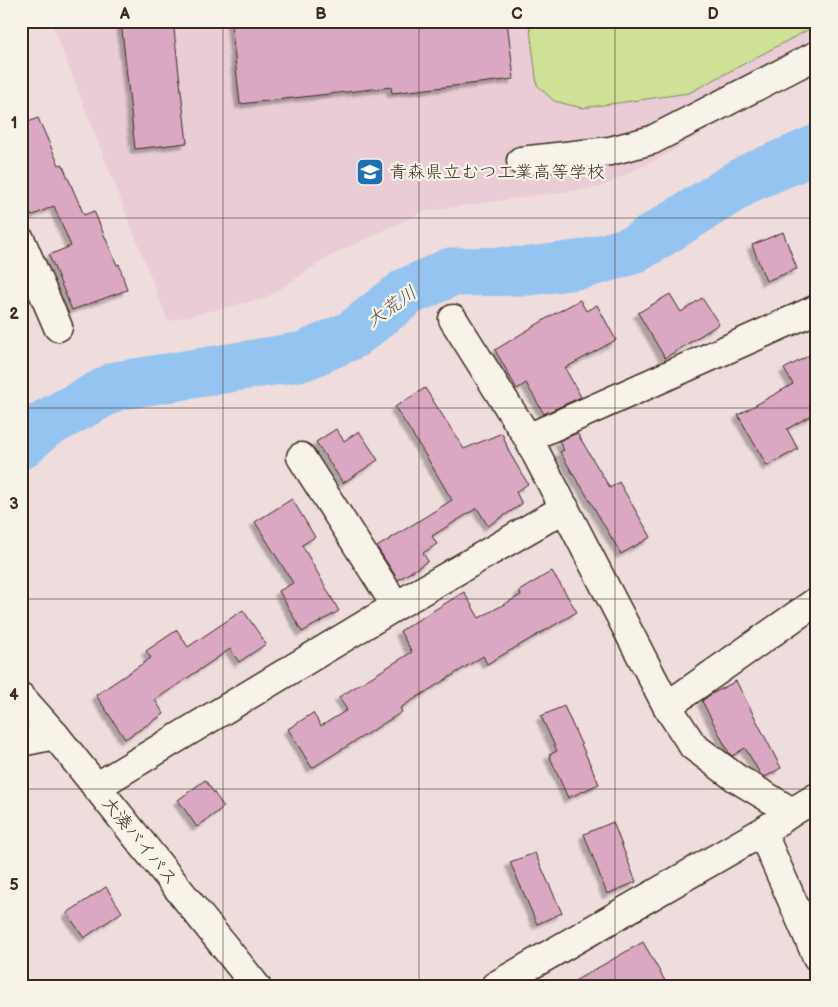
<svg xmlns="http://www.w3.org/2000/svg" width="838" height="1007" viewBox="0 0 838 1007" font-family="'Balsamiq Sans','Klee One',sans-serif">
  <style>
    .built { fill: #e9ccd6 }
    .green { fill: #cee196; stroke: #84865a }
    .lines { fill: none; stroke-linecap: round; stroke-linejoin: round }
    .river { stroke: #95c4f0; stroke-width: 49 }
    .building { fill: #dba8c4; stroke: #3b2a1e; filter: url(#shadow) }
    .minor-casing { stroke: #3b2a1e; stroke-width: 31 }
    .highway-casing { stroke: #3b2a1e; stroke-width: 31 }
    .minor { stroke: #f7f3e8; stroke-width: 28 }
    .highway { stroke: #f7f3e8; stroke-width: 28 }
    .grid { fill: none; stroke: #3b2a1e; stroke-width: 1; stroke-opacity: 0.55 }
    .labels { text-anchor: middle; stroke-width: 4.5; stroke-linejoin: round; paint-order: stroke }
    .poi-label { font-size: 18px; fill: #3b2a1e; stroke: #f7f3e8; text-anchor: start }
    .street-label { font-size: 18px; fill: #3b2a1e; stroke: #f7f3e8 }
    .water-label { font-size: 19px; font-style: italic; fill: #525052; stroke: #f7f3e8 }
    .neatline { fill: none; stroke: #3b2a1e; stroke-width: 2 }
    .grid-label { font-size: 16px; text-anchor: middle; font-weight: bold; fill: #3b2a1e }
  </style>
  <defs>
    <filter id="shadow"><feDropShadow dx="-4.5" dy="4.5" stdDeviation="1" flood-color="#0004"/></filter>
  </defs>
  <rect width="100%" height="100%" fill="#efdcdd"/>
  <filter id="ink" filterUnits="userSpaceOnUse"><feTurbulence type="fractalNoise" baseFrequency=".02" numOctaves="2"/><feDisplacementMap in="SourceGraphic" scale="10" xChannelSelector="R" yChannelSelector="G"/><feConvolveMatrix kernelMatrix="1 2 1 2 8 2 1 2 1" color-interpolation-filters="sRGB"/></filter>
  <g filter="url(#ink)">
    <path class="built" d="M51,21H817V70L759,100L661,157L600,187L424,211L330,256L266,298L168,321Z"/>
    <path class="green" d="M529,21H817V25L689,93L582,108L554,101L537,85Z"/>
    <g class="lines">
      <path class="river" d="M21,445L42,426L116,386L304,356L352,335L407,292L451,272L530,271L584,264L633,250L749,178L817,149"/>
    </g>
    <path class="building" d="M121,21H173L187,143L135,149Z
      M231,21H507L514,79L392,93L391,87L240,104Z
      M38,118L59,165L62,164L84,215L94,211L117,265L119,264L127,290L72,310L49,255L71,246L54,206L31,216L21,194V125Z
      M783,232L797,269L766,281L752,245Z
      M670,294L681,312L702,298L719,324L665,358L638,313Z
      M580,300L586,311L597,305L616,340L565,368L581,397L544,414L526,383L517,389L495,350L554,314Z
      M817,351V412L787,429L798,449L767,466L738,415L793,384L784,369Z
      M425,388L464,449L502,433L509,452L528,484L516,492L522,504L488,526L477,508L432,536L437,544L423,553L428,561L398,580L377,547L452,500L423,451L395,407Z
      M336,429L344,441L359,431L378,460L343,483L316,442Z
      M577,433L610,488L619,482L651,537L621,554L580,484H579L560,452L564,450L559,441Z
      M292,499L315,537L302,545L339,611L302,632L279,591L293,583L255,522Z
      M552,571L577,612L487,664L483,656L400,708L402,712L312,768L288,729L313,713L321,726L347,710L339,697L412,652L400,631L464,592L479,618L521,595L519,591Z
      M243,610L266,644L239,662L230,649L155,700L164,714L125,739L96,695L151,658L146,651L177,630L188,647Z
      M736,681L781,768L765,777L761,775L745,748L732,756L729,753L702,701L710,695Z
      M564,706L599,784L568,798L549,755L557,751L541,716Z
      M205,780L224,807L197,827L178,800Z
      M613,822L636,882L607,894L584,834Z
      M535,853L562,913L537,924L510,862Z
      M106,887L122,912L84,938L67,913Z
      M643,942L668,986H566Z"/>
    <g class="lines">
      <g class="minor-casing">
        <path id="minor" d="M521,161L610,151L652,140L817,55
          M21,241L58,327
          M453,319L528,438
          M301,457L396,606
          M667,706L817,601
          M21,742L55,735
          M96,787L396,606L565,508
          M792,812L736,778L693,746L667,706L528,438L817,309
          M762,832L817,957
          M495,986L762,832L792,812L817,797"/>
      </g>
      <g class="highway-casing">
        <path id="highway" d="M21,697L55,735L256,986"/>
      </g>
      <use href="#minor" class="minor"/>
      <use href="#highway" class="highway"/>
    </g>
  </g>
  <path class="grid" d="M223,21V986M419,21V986M615,21V986M21,218H817M21,408H817M21,599H817M21,789H817"/>
  <defs>
    <g id="school-square" transform="scale(1.4375)"><rect x="-9" y="-9" width="18" height="18" rx="4" fill="#1f6fb2" stroke="#f7f3e8"/><path d="M0-5L7-2L0 1L-7-2ZM-4 1L0 2.5L4 1V4Q0 6-4 4Z" fill="#fff"/></g>
  </defs>
  <g fill-rule="evenodd">
    <use href="#school-square" x="370" y="172"/>
  </g>
  <g class="labels">
    <g class="poi-label">
      <text x="389" y="178">青森県立むつ工業高等学校</text>
    </g>
    <g class="street-label">
      <text transform="translate(140 841) rotate(51)" y="6">大湊バイパス</text>
    </g>
    <g class="water-label">
      <text transform="translate(391 306) rotate(-35)" y="7">大荒川</text>
    </g>
  </g>
  <rect width="838" height="1007" fill="none" stroke="#f7f3e8" stroke-width="55"/>
  <rect x="28" y="28" width="782" height="952" class="neatline"/>
  <g class="grid-label">
    <text x="125" y="19">A</text>
    <text x="321" y="19">B</text>
    <text x="517" y="19">C</text>
    <text x="713" y="19">D</text>
    <text x="14" y="128">1</text>
    <text x="14" y="319">2</text>
    <text x="14" y="509">3</text>
    <text x="14" y="700">4</text>
    <text x="14" y="890">5</text>
  </g>
</svg>
